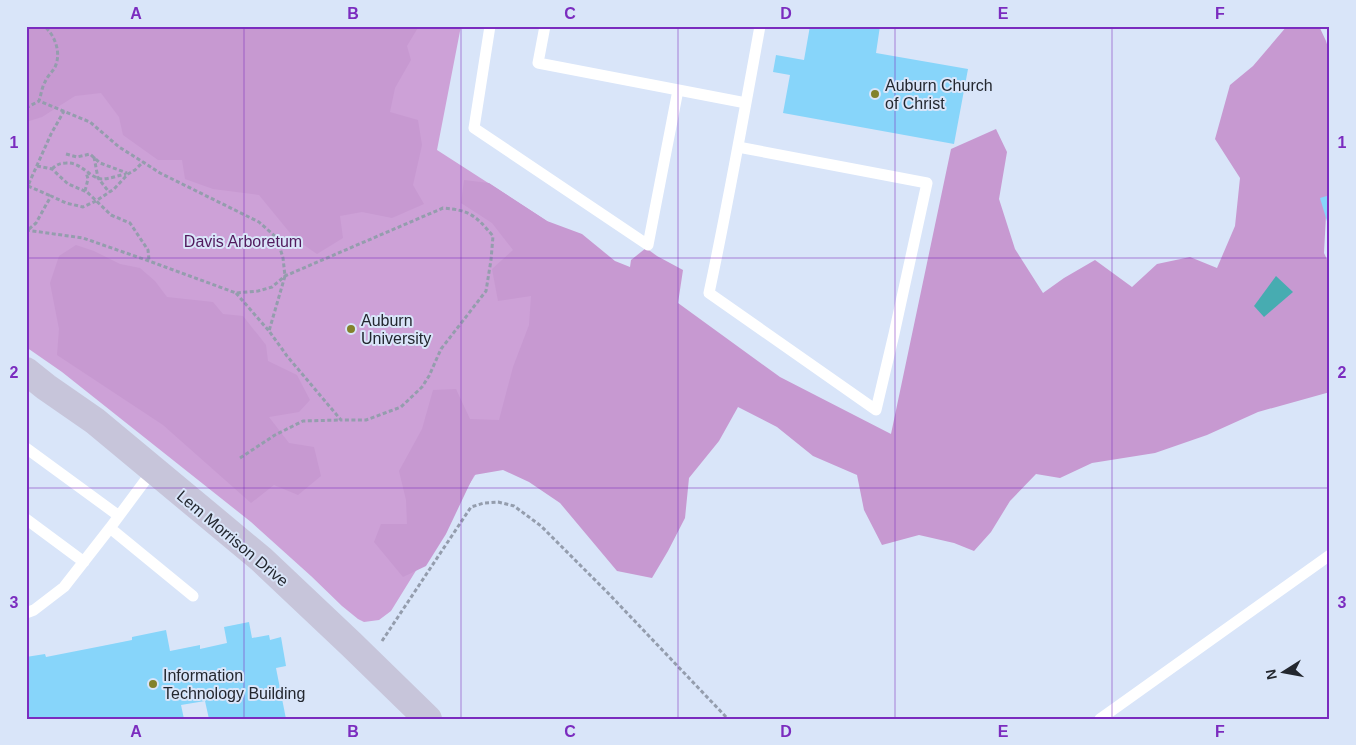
<svg xmlns="http://www.w3.org/2000/svg" width="1356" height="745" viewBox="0 0 1356 745" font-family="Helvetica,sans-serif">
  <style>
    .green { fill: #cda1d7 }
    .forest { fill: #c799d1 }
    .water { fill: #47acb1 }
    .building { fill: #87d5fa }
    .lines { fill: none; stroke-linecap: round; stroke-linejoin: round }
    .path { stroke: #949dad; stroke-width: 3; stroke-dasharray: 4 2.5; stroke-linecap: butt }
    .lane { stroke: #fff; stroke-width: 11 }
    .secondary { stroke: #c7c5da; stroke-width: 28 }
    .grid { fill: none; stroke: #7b2cbf; stroke-width: 1; stroke-opacity: 0.55 }
    .poi-dot { fill: #83822b; stroke: #d9e5f9; stroke-width: 2 }
    .labels { text-anchor: middle; stroke-width: 4; stroke-linejoin: round; paint-order: stroke }
    .poi-label { font-size: 16px; fill: #23272f; stroke: #d9e5f9; text-anchor: start }
    .park-label { font-size: 16px; fill: #511a5d; stroke: #d9e5f9 }
    .street-label { font-size: 16px; fill: #23272f; stroke: #d9e5f9 }
    .neatline { fill: none; stroke: #7b2cbf; stroke-width: 2 }
    .grid-label { font-size: 16px; text-anchor: middle; font-weight: bold; fill: #7b2cbf }
  </style>
  <rect width="100%" height="100%" fill="#d9e5f9"/>
  <path class="green" d="M26,26H461L437,150L547,221L597,278L391,611L379,620L364,622L358,619L342,606L311,576L251,522L62,372L26,347Z"/>
  <path class="forest" d="M26,26H419L407,46L411,60L395,88L390,112L418,120L422,145L413,185L424,204L392,218L362,212L340,216L343,238L317,254L295,239L259,195L213,189L185,179L182,160H158L123,135L119,117L101,93L75,96L42,117L26,122Z
    M1287,26H1319L1326,41L1330,54V118L1328,123L1330,124V190L1327,196L1324,253L1330,266V392L1258,412L1207,435L1155,453L1092,463L1060,478L1036,474L1010,501L991,532L974,551L954,543L919,535L882,545L864,510L857,475L813,456L777,427L738,407L719,441L689,478L685,518L668,551L652,578L617,571L560,503L529,482L503,470L474,475L446,534L426,566L403,577L374,542L381,524H407L406,500L399,471L422,429L433,390L456,389L470,419L499,420L513,367L529,325L531,296L498,301L492,269L513,250L492,223L461,203L464,180L489,183L547,221L582,234L615,261L630,267L631,260L646,248L657,256L683,270L678,303L780,377L891,434L951,149L996,129L1007,152L999,199L1015,249L1043,293L1064,278L1095,260L1132,287L1157,264L1190,257L1217,268L1235,226L1240,178L1215,139L1230,85L1253,66Z
    M76,245L94,251L120,264L140,268L155,281L167,297L213,302L223,314L243,316L266,345L268,361L297,375L310,400L299,412L269,417L289,443L314,447L321,476L298,495L274,485L251,503L163,425L57,355L59,329L50,283L59,256Z"/>
  <path class="water" d="M1276,276L1293,292L1264,317L1254,306Z"/>
  <path class="building" d="M810,26H880L876,53L968,69L954,144L783,113L790,75L773,72L776,55L804,60Z
    M1330,195V228H1329L1320,198Z
    M249,622L252,638L269,635L270,640L281,637L286,666L276,668L286,719H209L205,701L181,705L184,719H26V657L45,654L46,657L102,646L132,640V637L166,630L170,651L200,645V649L227,643L224,627Z"/>
  <g class="lines">
    <path class="path" d="M26,108L39,101
      M66,154L77,157L90,154L100,163L127,173
      M94,157L98,178L109,192
      M37,166L52,169L68,184L87,192L111,215L130,223L148,250L149,260
      M52,169C56,165 60,163 66,163C82,162 89,178 102,179C109,179 120,175 126,174
      M28,186L51,196
      M26,190L51,134L64,111
      M85,191L88,179L86,172
      M26,224L28,229
      M29,229L36,223L51,196L66,203L83,207L96,201L114,189L128,174L135,170L143,162
      M26,230L83,238L149,261L236,293L258,291L272,287L285,276L443,208C470,210 476,216 493,236L491,260L486,291L441,349L429,376L422,387L401,407L366,420H341L287,356L269,331L285,276L283,258L277,238L259,222L160,173L143,162L119,147L90,122L39,101C41,95 42,87 45,82C47,77 51,73 54,69C62,55 56,36 44,26
      M236,293L269,331
      M240,458L275,435L303,421L340,420
      M382,641L471,507L484,503L498,502L514,506L541,526L608,593L728,719"/>
    <path class="lane" d="M490,26L474,128L648,245L678,90
      M545,26L538,63L746,103
      M738,147L927,183L894,334L876,410L709,293C728,204 744,115 760,26
      M26,448L119,516
      M26,519L84,562
      M110,528L193,596
      M26,613L34,610L64,587L110,528L153,470
      M1100,719L1330,555"/>
    <path class="secondary" d="M26,371L46,387L95,421L261,559L351,644L428,719"/>
  </g>
  <path class="grid" d="M244,26V719M461,26V719M678,26V719M895,26V719M1112,26V719M26,258H1330M26,488H1330"/>
  <g class="poi-dot">
    <circle cx="875" cy="94" r="5"/>
    <circle cx="351" cy="329" r="5"/>
    <circle cx="153" cy="684" r="5"/>
  </g>
  <g class="labels">
    <g class="poi-label">
      <text x="885" y="91">Auburn Church<tspan x="885" dy="18">of Christ</tspan></text>
      <text x="361" y="326">Auburn<tspan x="361" dy="18">University</tspan></text>
      <text x="163" y="681">Information<tspan x="163" dy="18">Technology Building</tspan></text>
    </g>
    <g class="park-label">
      <text x="243" y="247">Davis Arboretum</text>
    </g>
    <g class="street-label">
      <text transform="translate(233 538) rotate(40)" y="6">Lem Morrison Drive</text>
    </g>
  </g>
  <rect width="1356" height="745" fill="none" stroke="#d9e5f9" stroke-width="55"/>
  <g transform="translate(1284 672) rotate(259)" stroke="#d9e5f9" stroke-width="4" paint-order="stroke">
  <path d="M0-4L9 19L0 12L-9 19Z" fill="#23272f"/>
  <text y="-8" font-size="14" font-weight="bold" text-anchor="middle" fill="#23272f">N</text>
  </g>
  <rect x="28" y="28" width="1300" height="690" class="neatline"/>
  <g class="grid-label">
    <text x="136" y="19">A</text>
    <text x="353" y="19">B</text>
    <text x="570" y="19">C</text>
    <text x="786" y="19">D</text>
    <text x="1003" y="19">E</text>
    <text x="1220" y="19">F</text>
    <text x="14" y="148">1</text>
    <text x="1342" y="148">1</text>
    <text x="14" y="378">2</text>
    <text x="1342" y="378">2</text>
    <text x="14" y="608">3</text>
    <text x="1342" y="608">3</text>
    <text x="136" y="737">A</text>
    <text x="353" y="737">B</text>
    <text x="570" y="737">C</text>
    <text x="786" y="737">D</text>
    <text x="1003" y="737">E</text>
    <text x="1220" y="737">F</text>
  </g>
</svg>
